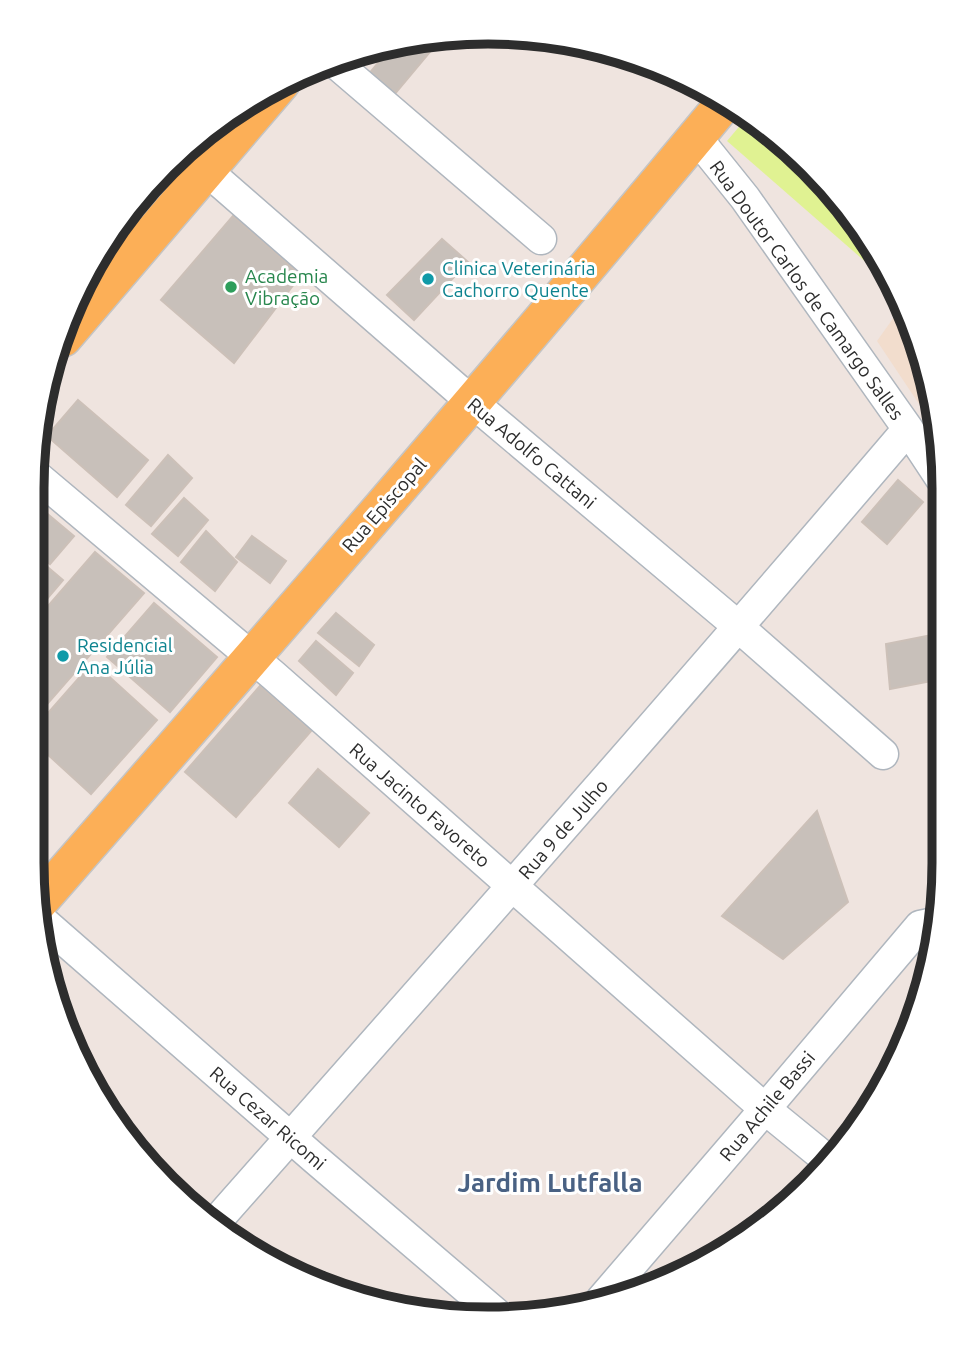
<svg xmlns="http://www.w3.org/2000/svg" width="976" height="1351" viewBox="0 0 976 1351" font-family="Ubuntu,sans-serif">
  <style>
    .education { fill: #f2ddcd }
    .pitch { fill: #e0f292 }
    .building { fill: #c8c0ba; stroke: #ccc0b8; stroke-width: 2 }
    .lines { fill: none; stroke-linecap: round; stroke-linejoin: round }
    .minor-casing { stroke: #afb6be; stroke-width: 33 }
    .major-casing { stroke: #c4c4c4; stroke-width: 40 }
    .minor { stroke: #fff; stroke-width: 30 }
    .major { stroke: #fcaf57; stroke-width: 37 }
    .culture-dot { fill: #0f9aa8; stroke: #fff; stroke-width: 2.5 }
    .leisure-dot { fill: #2e9e5b; stroke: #fff; stroke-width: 2.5 }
    .labels { text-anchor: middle; stroke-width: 6; stroke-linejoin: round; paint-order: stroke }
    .culture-label { font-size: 19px; fill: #0d838f; stroke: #fff; text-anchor: start }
    .leisure-label { font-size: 19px; fill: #27864d; stroke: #fff; text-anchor: start }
    .street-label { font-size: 19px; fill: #2d2d2d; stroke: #fff }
    .district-label { font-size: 26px; font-weight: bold; fill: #496183; stroke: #fff }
    .rim { fill: none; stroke: #2d2d2d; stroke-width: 9 }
  </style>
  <rect width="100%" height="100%" fill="#efe4df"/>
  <path class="education" d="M904,303L910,313L941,428V437L877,341Z"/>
  <path class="pitch" d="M749,115L766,126L831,187L892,285L727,141Z"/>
  <path class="building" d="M429,35H432L439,41L393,96L368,75L394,44Z
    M233,216L301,275L234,363L161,300Z
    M442,239L468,262L414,320L387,295Z
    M78,400L148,460L117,497L47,436Z
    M168,455L192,478L151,526L126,505Z
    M898,480L923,502L887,544L862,522Z
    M184,498L208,520L178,556L152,534Z
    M38,506L74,536L50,564L37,553Z
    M206,531L237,562L215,591L181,562Z
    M252,536L286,561L270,583L236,557Z
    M95,552L144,593L48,703L35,692L36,620Z
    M37,558L63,580L41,606L36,603Z
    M154,603L217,657L170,712L107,657Z
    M336,613L374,645L359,666L318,633Z
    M942,633V679L890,689L886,644Z
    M316,641L353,673L336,695L299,661Z
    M93,662L157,720L91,794L34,742V729Z
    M260,686L311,731L236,817L185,772Z
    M35,702L47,714L34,728Z
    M318,769L369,813L339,847L289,803Z
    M817,811L848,902L783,959L722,916Z"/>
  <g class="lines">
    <g class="minor-casing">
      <path id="minor" d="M332,60L541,239
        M696,137L745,198L908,429L941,479
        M183,150L472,402L726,616L883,754
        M39,478L273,675L765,1109L830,1162
        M39,918L314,1158L499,1316
        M214,1224C447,960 680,697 908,429
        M601,1300L765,1109L920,926L939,922"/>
    </g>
    <g class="major-casing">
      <path id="major" d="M63,338L281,83
        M37,904C269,639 501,372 726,101"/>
    </g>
    <use href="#minor" class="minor"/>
    <use href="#major" class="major"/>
  </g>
  <g class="culture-dot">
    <circle cx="428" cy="279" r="7"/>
    <circle cx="63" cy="656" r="7"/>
  </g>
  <circle class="leisure-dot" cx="231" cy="287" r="7"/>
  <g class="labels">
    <g class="culture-label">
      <text x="442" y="275">Clinica Veterinária<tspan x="442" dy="22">Cachorro Quente</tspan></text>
      <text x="77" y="652">Residencial<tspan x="77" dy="22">Ana Júlia</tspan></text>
    </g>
    <g class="leisure-label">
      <text x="245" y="283">Academia<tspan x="245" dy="22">Vibração</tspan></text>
    </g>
    <g class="street-label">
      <text transform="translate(807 290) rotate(54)" y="7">Rua Doutor Carlos de Camargo Salles</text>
      <text transform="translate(532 453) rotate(40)" y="7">Rua Adolfo Cattani</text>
      <text transform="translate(384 505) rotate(-49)" y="7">Rua Episcopal</text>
      <text transform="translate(420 805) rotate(41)" y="7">Rua Jacinto Favoreto</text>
      <text transform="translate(563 829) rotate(-49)" y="7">Rua 9 de Julho</text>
      <text transform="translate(767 1106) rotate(-50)" y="7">Rua Achile Bassi</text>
      <text transform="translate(268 1118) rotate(41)" y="7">Rua Cezar Ricomi</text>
    </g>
    <g class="district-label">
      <text x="550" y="1192">Jardim Lutfalla</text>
    </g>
  </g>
  <path d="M0 0H976V1351H0ZM488 44H488A444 444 0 0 1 932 488V863A444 444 0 0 1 488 1307H488A444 444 0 0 1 44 863V488A444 444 0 0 1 488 44Z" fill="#fff" fill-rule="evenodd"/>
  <path class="rim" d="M488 44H488A444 444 0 0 1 932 488V863A444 444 0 0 1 488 1307H488A444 444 0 0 1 44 863V488A444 444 0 0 1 488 44Z"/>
</svg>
